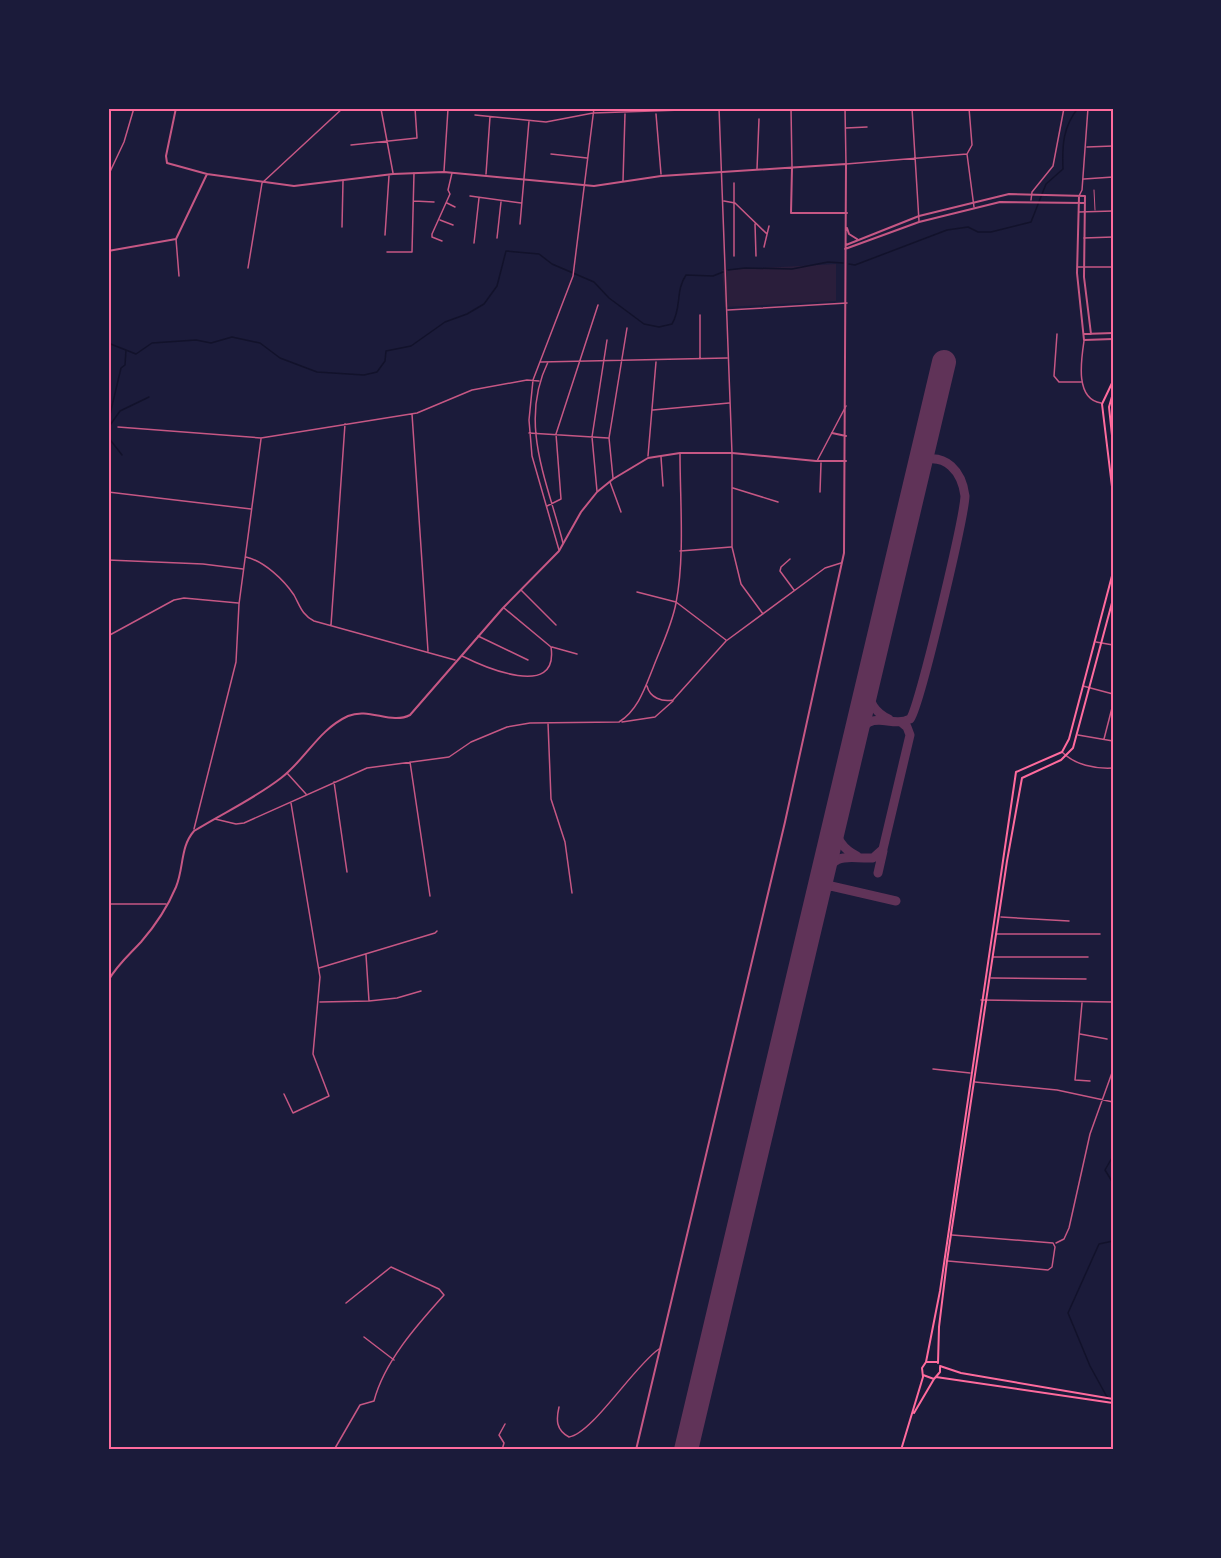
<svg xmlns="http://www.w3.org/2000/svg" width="1221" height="1558" viewBox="0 0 1221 1558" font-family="Signika,sans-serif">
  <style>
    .green { fill: #2a1e3b }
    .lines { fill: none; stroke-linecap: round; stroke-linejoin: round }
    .stream { stroke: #12122b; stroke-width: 1.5 }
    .taxiway { stroke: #603358; stroke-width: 9 }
    .runway { stroke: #603358; stroke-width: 24 }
    .service { stroke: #c65784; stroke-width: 1 }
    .minor { stroke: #c65784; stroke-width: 1.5 }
    .tertiary { stroke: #c65784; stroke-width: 2 }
    .secondary { stroke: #ff6b9d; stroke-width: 2 }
    .neatline { fill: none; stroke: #ff6b9d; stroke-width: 2 }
  </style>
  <rect width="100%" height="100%" fill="#1b1b3a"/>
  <path class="green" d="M836,264V301L725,307L722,270Z"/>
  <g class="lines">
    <path class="stream" d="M849,264L855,265L947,230L968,227L978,232H991L1031,222L1046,184L1063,169C1062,145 1063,127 1078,108
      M728,270L745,268L792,269L828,262L843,263
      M108,343L136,354L152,343L196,340L211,343L232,337L260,343L280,358L317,372L364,375L377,372L385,361L386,351L411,346L445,322L467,314L484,304L497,286L506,251L539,254L552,264L594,282L609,298L644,324L659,327L672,324C682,308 675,291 686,275L713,276L723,272
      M108,423L121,368L125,365L126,350
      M108,428L120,411L149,397
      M108,437L122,455
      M1113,1156L1105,1170L1113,1183
      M1113,1241L1099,1244L1068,1313L1090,1366L1113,1408"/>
    <path class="taxiway" d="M869,677C866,695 871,711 889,719
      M853,746C868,702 888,730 910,719C919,710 964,518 965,496C962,472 946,452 920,461
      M836,817C833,835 841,848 857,856
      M824,871L827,883L831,886L896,901
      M878,873L883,851
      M821,879C836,850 847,859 873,858L883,849L910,735L907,727L901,722
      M816,899L822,890L831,886"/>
    <path class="runway" d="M686,1450L944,362"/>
    <path class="service" d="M1094,190L1095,210"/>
    <path class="minor" d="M719,108L732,453V547L741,584L763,614
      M791,108L792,167
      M845,108L846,164L967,154
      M912,108L919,221
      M969,108L972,145L967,154L974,207
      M381,109L393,173
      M656,114L661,174
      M475,115L546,122L593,113L741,108
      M846,128L867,127
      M351,145L417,138L415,108
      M1087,147L1113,146
      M551,154L587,158
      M757,169L759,119
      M444,171L448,109
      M486,174L490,117
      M108,176L124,142L134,108
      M1084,179L1113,177
      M623,181L625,114
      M734,183V256
      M470,196L521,203
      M1079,196L1082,190L1088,108
      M1031,200L1032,192L1053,166L1064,108
      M414,201L434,202
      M724,201L735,203L767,234
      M447,203L455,207
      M1079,212L1113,211
      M440,220L453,225
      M520,224L529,121
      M755,224L756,256
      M342,227L343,181
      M385,235L389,176
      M497,238L501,202
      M1084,238L1113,237
      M176,239L179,276
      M442,241L432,237V234L450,194L448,190L452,173
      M474,243L479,198
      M764,247L769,226
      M387,252H412L414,173
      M1078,267H1113
      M248,268L262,183L343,108
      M728,310L847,303
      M700,315V359
      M1057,334L1054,376L1059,382H1081
      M1084,341C1081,361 1075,399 1101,403
      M541,362L727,358
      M548,362C518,423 548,483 563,543
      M653,410L729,403
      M412,414L428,651
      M118,427L261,438L417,413L472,390L527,380L539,381
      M529,433L608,438
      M648,456L656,362
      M661,457L663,486
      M817,461L846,406
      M613,478L609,438L627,328
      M610,482L621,512
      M733,488L778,502
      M597,491L592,437L607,340
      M108,492L251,509
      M820,492L821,463
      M547,506L561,499L556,434L598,305
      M559,550L532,456L529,420L533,380L573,276L594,108
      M680,551L731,547
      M246,557C264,561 284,580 294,595C300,606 302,615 314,621L455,660
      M790,559L781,567L780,571L794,590
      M108,560L203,564L243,569
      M521,590L556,625
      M637,592L676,602L726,640
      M331,625L345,424
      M108,636L174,600L184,598L238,603
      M478,636L528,660
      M1096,642L1113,645
      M552,647L577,654
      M462,656C484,667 559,700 551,647L504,608
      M647,686C650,698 662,702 673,700L726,641L825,568L841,563
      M1083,686L1113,694
      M622,722L655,717L673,701
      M548,723L551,799L565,842L572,893
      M1078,735L1113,741
      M1104,739L1113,704
      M1062,752C1075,765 1095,769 1113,768
      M410,762L430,896
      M287,773L306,794
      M334,782L347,872
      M215,819L236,824L244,823L367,768L449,757L471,742L507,727L530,723L619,722C638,710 645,688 653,668C661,647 672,625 676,603C685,557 680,501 680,454
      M194,829L236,662L239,604L261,439
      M108,904H166
      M1001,917L1069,921
      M996,934H1100
      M366,955L369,1001L397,998L421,991
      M993,957H1088
      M319,968L435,933L437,931
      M991,978L1086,979
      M981,1000L1113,1002
      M320,1002L369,1001
      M1082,1003L1075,1080L1090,1081
      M1080,1034L1107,1039
      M933,1069L970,1073
      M975,1082L1057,1090L1113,1102
      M284,1094L293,1113L329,1096L313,1054L320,977L291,803
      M1056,1243L1064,1239L1069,1228L1090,1134L1113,1070
      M948,1261L1048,1270L1052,1267L1055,1247L1053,1243L952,1235
      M364,1337L394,1360
      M559,1407C556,1420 556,1430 569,1437C592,1434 634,1366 659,1349
      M334,1450L360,1405L374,1401C384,1362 417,1325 444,1295L439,1289L391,1267L346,1303
      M502,1450L504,1443L499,1435L505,1424"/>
    <path class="tertiary" d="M176,108L166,156L167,163L207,174L294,186L393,174L444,172L594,186L661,176L846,164L844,553L785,822L636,1450
      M792,168L791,213H847
      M1079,196L1077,273L1084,340L1113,339
      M847,228L849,234L857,239
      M846,245L919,216L1009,194L1085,196L1084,277L1091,334
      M845,249L919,222L1000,202L1084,203
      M108,251L176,239L207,174
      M1084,334L1113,333
      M832,433L846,436
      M108,981C117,965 129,955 141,942C154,927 168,906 176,887C184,868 180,847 194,831C223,813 254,799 281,778C306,759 318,730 348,716C369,707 391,725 410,715L503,608L559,551L581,512L597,492L613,479L648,458L680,453H732L816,461H846"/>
    <path class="secondary" d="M1113,381L1102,404L1113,495
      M1113,393L1109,407L1113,445
      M926,1362L940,1291L1016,772L1062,752L1069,739L1113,572
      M938,1363L939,1327L947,1261L1007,861L1022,778L1061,760L1073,748L1113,599
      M940,1366L961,1373L1113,1399
      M923,1375L934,1379L940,1372V1367
      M936,1377L1113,1403
      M914,1413L934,1379
      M901,1450L923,1377L922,1368L926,1362H937"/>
  </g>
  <rect width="1221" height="1558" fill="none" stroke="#1b1b3a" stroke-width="219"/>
  <rect x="110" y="110" width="1002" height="1338" class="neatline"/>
</svg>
